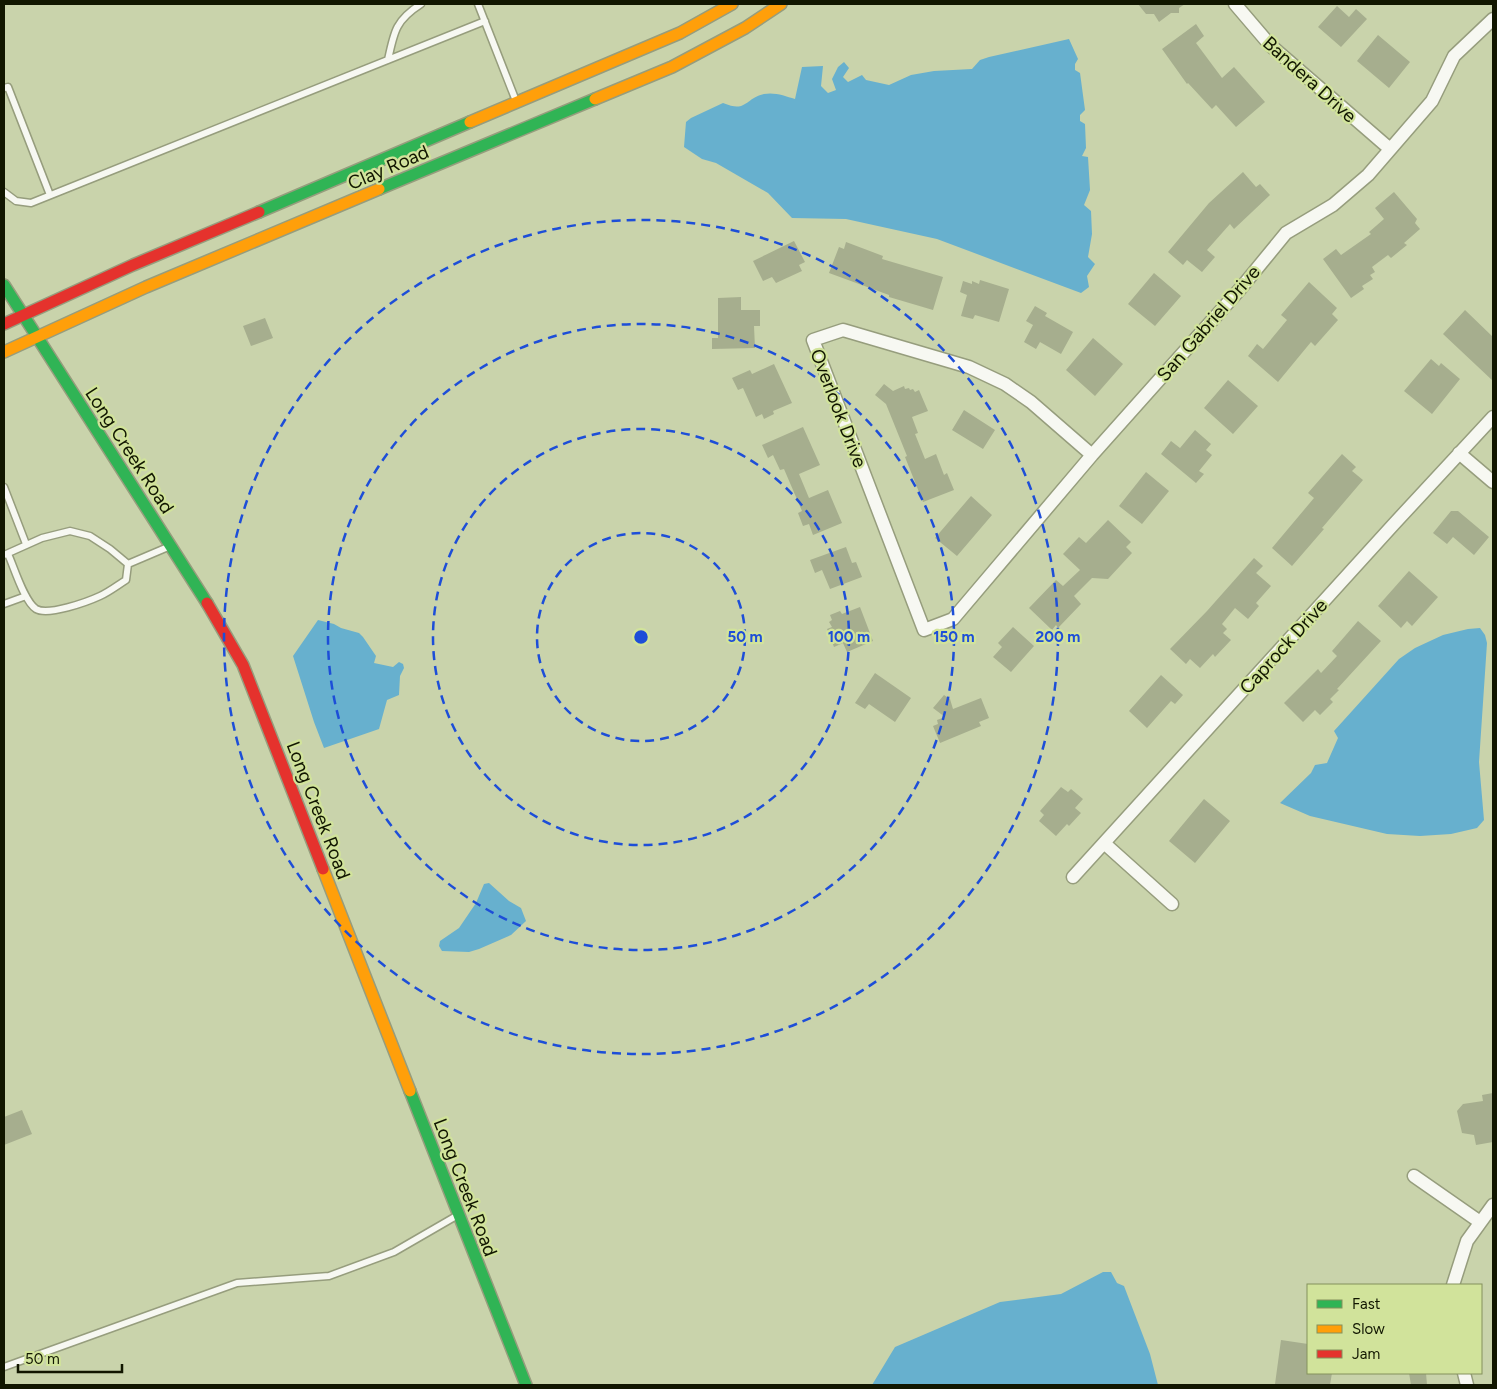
<svg xmlns="http://www.w3.org/2000/svg" width="1497" height="1389" viewBox="0 0 1497 1389" font-family="Figtree,sans-serif">
  <style>
    .water { fill: #67b0ce }
    .building { fill: #a6ae8e }
    .lines { fill: none; stroke-linecap: round; stroke-linejoin: round }
    .lane-casing { stroke: #969d7d; stroke-width: 9 }
    .street-casing { stroke: #969d7d; stroke-width: 15 }
    .fast-casing { stroke: #969d7d; stroke-width: 14 }
    .slow-casing { stroke: #969d7d; stroke-width: 14 }
    .jam-casing { stroke: #969d7d; stroke-width: 14 }
    .lane { stroke: #f7f8f2; stroke-width: 6 }
    .street { stroke: #f7f8f2; stroke-width: 12 }
    .fast { stroke: #30b455; stroke-width: 11 }
    .slow { stroke: #ff9f0a; stroke-width: 11 }
    .jam { stroke: #e5322d; stroke-width: 11 }
    .ring { fill: none; stroke: #1d4ed8; stroke-width: 2.5; stroke-dasharray: 9 6 }
    .labels { text-anchor: middle; stroke-width: 4.5; stroke-linejoin: round; paint-order: stroke }
    .street-label { font-size: 19px; fill: #111600; stroke: #d1e39b }
    .centre { fill: #1d4ed8; stroke: #d1e39b; stroke-width: 2.5 }
    .ring-label { font-size: 15px; text-anchor: middle; font-weight: bold; fill: #1d4ed8; stroke: #d1e39b; stroke-width: 4.5; stroke-linejoin: round; paint-order: stroke }
  </style>
  <rect width="100%" height="100%" fill="#c9d3ab"/>
  <path class="water" d="M1069,39L1078,59L1075,64V70L1080,73L1085,110L1080,115V121L1085,124L1086,148L1082,156L1088,157L1090,190L1084,205L1091,211L1092,234L1088,257L1095,264L1087,276L1089,287L1081,293L937,239L846,219L792,218L768,193L716,163L702,159L684,147L686,122L691,118L723,103C747,113 744,99 764,94C775,92 785,96 795,99L802,67L823,66L821,86L828,93L836,90L832,79L838,67L844,62L849,68L843,77L848,82L862,75L866,80L889,85L911,75L934,71L972,69L980,60L989,57Z
    M318,620L334,624L341,628L359,633L363,637L376,656L374,663L393,667L399,662L403,664L404,668L400,676L399,695L387,700L379,729L324,748L314,722L293,656Z
    M1480,628L1485,635L1487,643L1479,762L1484,820L1477,828L1451,834L1420,836L1387,834L1310,816L1280,803L1311,773L1315,765L1327,763L1338,738L1334,731L1399,659L1415,648L1443,635L1468,629Z
    M489,883L509,901L521,908L526,921L511,935L479,949L469,952L442,951L439,946L440,941L459,928L476,903L484,884Z
    M1103,1272H1111L1117,1283L1124,1286L1150,1354L1158,1385H872L895,1347L1000,1302L1061,1294Z"/>
  <path class="building" d="M1138,4H1185L1179,8V13H1171L1159,22L1154,14H1146Z
    M1337,6L1349,17L1356,9L1367,19L1341,47L1318,27Z
    M1196,24L1204,36L1196,43L1222,78L1234,67L1265,102L1236,127L1216,105L1212,109L1188,83L1187,84L1162,49Z
    M1378,35L1410,62L1389,88L1357,61Z
    M1243,172L1256,187L1260,184L1270,195L1234,229L1230,224L1207,250L1215,257L1202,272L1187,260L1183,265L1168,252L1209,203Z
    M1394,192L1417,219L1415,223L1420,229L1404,243L1407,245L1391,258L1388,255L1372,267L1375,272L1370,275L1373,279L1362,286L1364,289L1351,298L1323,259L1336,249L1341,255L1371,234L1369,232L1384,219L1375,208Z
    M794,241L805,262L799,265L802,271L776,283L772,277L763,281L753,261Z
    M846,242L883,256L882,259L943,277L933,310L889,297V295L829,273L839,247L844,249Z
    M1154,273L1181,296L1155,326L1128,304Z
    M980,280L1009,289L999,322L975,315L973,319L961,316L967,295L960,292L963,281L972,284V281L979,284Z
    M1309,282L1337,308L1332,314L1338,320L1315,346L1311,342L1278,382L1248,356L1257,344L1263,349L1287,320L1281,315Z
    M741,297V310H760V326H754L755,348L712,349V338H718V298Z
    M1035,306L1047,313L1045,316L1073,332L1061,354L1040,342L1036,349L1024,342L1033,325L1026,321Z
    M1465,310L1493,337V381L1443,334Z
    M265,318L273,338L251,346L243,326Z
    M1093,338L1123,364L1095,396L1066,370Z
    M1431,359L1439,366L1441,363L1460,379L1432,414L1404,391Z
    M774,364L792,403L773,411L774,414L764,419L762,414L756,417L743,388L738,390L732,378L750,370L752,374Z
    M1228,380L1258,406L1233,434L1204,408Z
    M884,384L893,391L904,386L905,389L909,388L910,390L913,389L915,392L919,390L928,411L912,417L918,433L915,434L925,459L936,454L944,475L947,473L954,490L923,502L905,457L907,456L886,404L875,395Z
    M964,410L995,430L983,449L952,430Z
    M803,427L820,465L799,474L809,498L828,490L842,523L813,535L809,524L803,526L798,513L802,511L784,469L780,470L773,455L768,458L762,445Z
    M1195,430L1211,444L1206,450L1212,455L1199,471L1204,474L1196,483L1161,454L1171,441L1180,448Z
    M1342,454L1356,467L1352,471L1363,480L1322,528L1324,529L1292,566L1272,548L1314,498L1308,493Z
    M1146,472L1169,491L1142,524L1119,506Z
    M971,496L992,515L957,556L935,538Z
    M1451,511H1458L1489,537L1474,555L1453,537L1447,544L1433,533Z
    M1108,520L1131,542L1126,547L1132,553L1108,579L1092,578L1074,596L1081,604L1058,628L1056,625L1052,630L1029,608L1056,580L1063,586L1080,570L1063,554L1079,537L1086,543Z
    M846,547L852,563L856,562L862,577L830,589L822,570L815,573L810,560Z
    M1254,558L1263,566L1256,573L1271,586L1256,603L1259,606L1248,619L1235,608L1222,624L1227,629L1223,633L1231,640L1215,657L1213,654L1200,668L1190,659L1186,664L1170,649L1207,611Z
    M1409,571L1438,597L1412,626L1407,621L1401,628L1378,606Z
    M860,607L873,641L847,652L843,643L834,647L827,629L832,627L829,622L832,620L830,615L840,611L842,614Z
    M1358,621L1381,641L1337,689L1339,690L1330,699L1333,702L1320,715L1315,710L1303,722L1284,703L1318,669L1321,673L1337,656L1332,651Z
    M1013,627L1034,646L1011,672L993,657L1002,647L998,643Z
    M875,673L911,698L895,722L869,704L865,709L855,703Z
    M1161,675L1183,695L1175,704L1171,701L1147,728L1129,711Z
    M944,695L950,699L953,709L981,698L989,718L979,722L981,726L940,743L933,726L938,724L937,720L945,717L933,708Z
    M1061,787L1068,792L1071,789L1083,799L1075,808L1081,813L1069,826L1067,824L1056,836L1039,821L1044,815L1040,811Z
    M1204,799L1230,821L1195,863L1169,841Z
    M1493,1093V1142L1476,1145L1474,1135L1462,1133L1457,1111L1463,1104L1483,1101L1482,1095Z
    M22,1110L32,1134L4,1145V1117Z
    M1281,1340L1308,1344V1373H1332L1330,1385L1275,1384Z
    M1409,1373H1426L1427,1385H1411Z"/>
  <g class="lines">
    <g class="lane-casing">
      <path id="lane" d="M478,4L516,101
        M388,60C394,31 396,20 421,4
        M4,88L8,87L50,195
        M4,192L16,201L31,203L485,21
        M4,487L26,544
        M8,554C14,567 24,601 36,609C48,616 87,602 100,596C109,592 118,585 126,580L128,564
        M4,555L42,538L70,531L90,536L110,549L128,564
        M128,564L168,547
        M4,604L26,596
        M4,1367L237,1283L329,1276L394,1252L458,1215"/>
    </g>
    <g class="street-casing">
      <path id="street" d="M1235,4L1270,45L1390,149
        M1459,453L1493,482
        M1092,455L1031,402L1005,384L969,367L843,330L813,340L924,630L953,619L1092,455L1241,288L1286,233L1333,205L1368,175L1432,101L1454,56L1493,19
        M1104,843L1172,904
        M1073,877L1393,525L1493,417
        M1414,1176L1480,1222
        M1453,1285L1467,1241L1493,1205
        M1464,1373L1467,1385"/>
    </g>
    <g class="fast-casing">
      <path id="fast" d="M379,189L595,99
        M259,212L470,122
        M4,285L207,603
        M410,1091L526,1385"/>
    </g>
    <g class="slow-casing">
      <path id="slow" d="M595,99L672,67L745,28L781,4
        M470,122L680,33L732,4
        M4,352L146,287L379,189
        M323,869L410,1091"/>
    </g>
    <g class="jam-casing">
      <path id="jam" d="M4,324L133,265L259,212
        M207,603L243,665L323,869"/>
    </g>
    <use href="#lane" class="lane"/>
    <use href="#street" class="street"/>
    <use href="#fast" class="fast"/>
    <use href="#slow" class="slow"/>
    <use href="#jam" class="jam"/>
  </g>
  <g class="ring">
    <circle cx="641" cy="637" r="104"/>
    <circle cx="641" cy="637" r="208"/>
    <circle cx="641" cy="637" r="313"/>
    <circle cx="641" cy="637" r="417"/>
  </g>
  <g class="labels">
    <g class="street-label">
      <text transform="translate(1310 79) rotate(42)" y="7">Bandera Drive</text>
      <text transform="translate(388 167) rotate(-23)" y="7">Clay Road</text>
      <text transform="translate(1208 323) rotate(-49)" y="7">San Gabriel Drive</text>
      <text transform="translate(839 408) rotate(69)" y="7">Overlook Drive</text>
      <text transform="translate(130 450) rotate(57)" y="7">Long Creek Road</text>
      <text transform="translate(1283 646) rotate(-48)" y="7">Caprock Drive</text>
      <text transform="translate(319 810) rotate(69)" y="7">Long Creek Road</text>
      <text transform="translate(466 1187) rotate(69)" y="7">Long Creek Road</text>
    </g>
  </g>
  <circle cx="641" cy="637" r="8" class="centre"/>
  <g class="ring-label">
    <text x="745" y="642">50 m</text>
    <text x="849" y="642">100 m</text>
    <text x="954" y="642">150 m</text>
    <text x="1058" y="642">200 m</text>
  </g>
  <rect width="1497" height="1389" fill="none" stroke="#111600" stroke-width="10"/>
  <rect x="1307" y="1284" width="175" height="90" fill="#d1e39b" stroke="#84915d"/>
  <rect x="1317" y="1300" width="25" height="8" fill="#30b455" stroke="#84915d"/>
  <text x="1352" y="1309" font-size="15" fill="#111600">Fast</text>
  <rect x="1317" y="1325" width="25" height="8" fill="#ff9f0a" stroke="#84915d"/>
  <text x="1352" y="1334" font-size="15" fill="#111600">Slow</text>
  <rect x="1317" y="1350" width="25" height="8" fill="#e5322d" stroke="#84915d"/>
  <text x="1352" y="1359" font-size="15" fill="#111600">Jam</text>
  <path d="M18 1364v8h104v-8" fill="none" stroke="#111600" stroke-width="2.5"/>
  <text x="25" y="1364" font-size="15" fill="#111600" stroke="#d1e39b" stroke-width="4" paint-order="stroke">50 m</text>
</svg>
